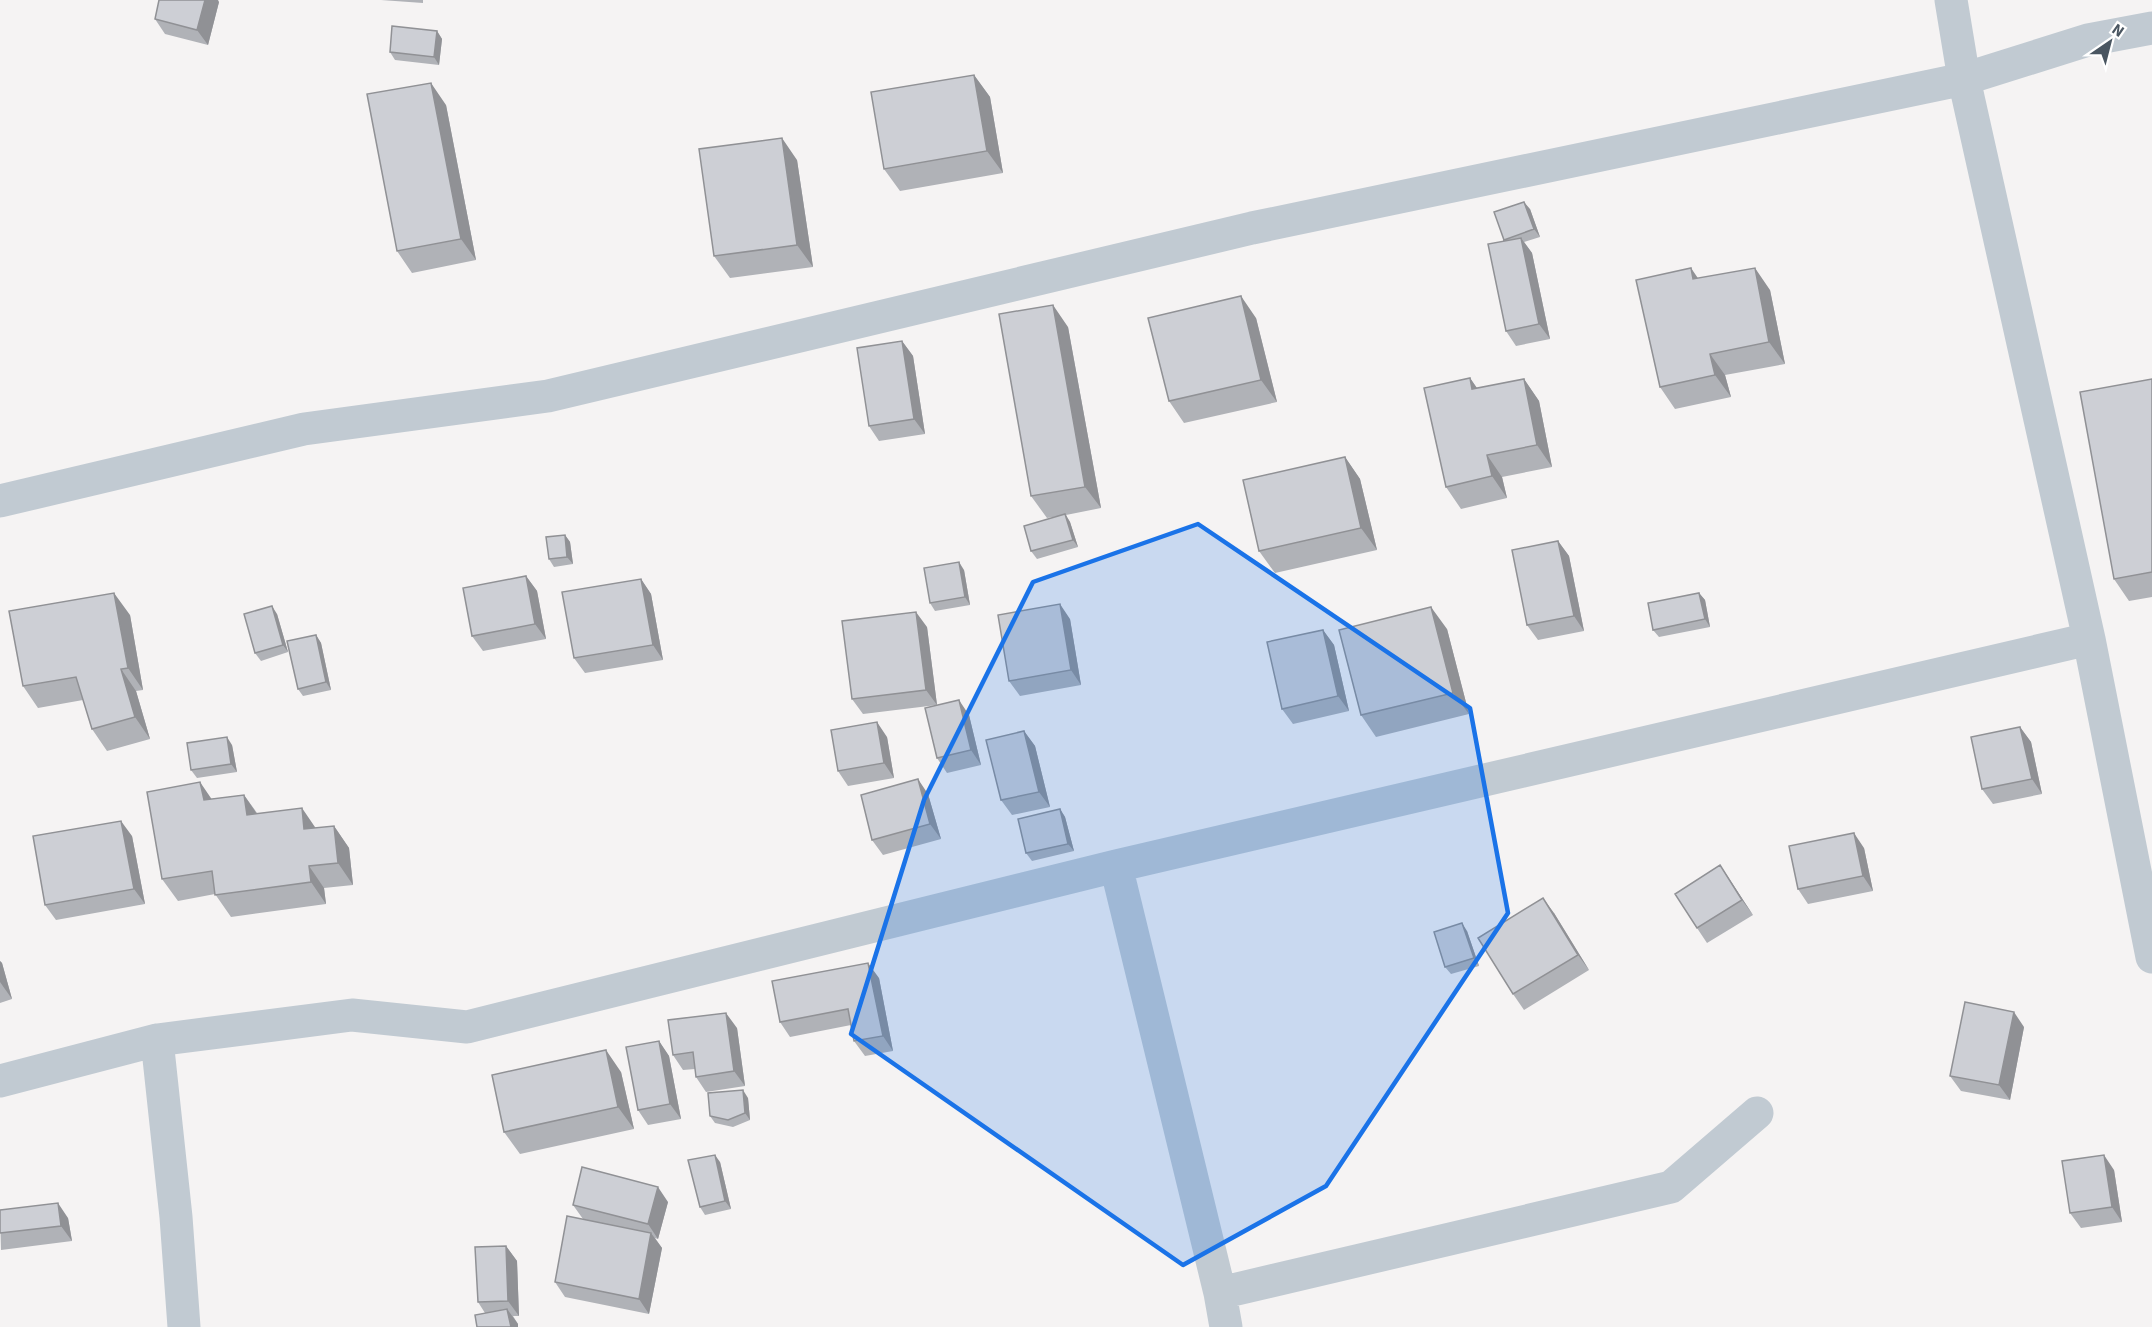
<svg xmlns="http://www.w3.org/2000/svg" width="2152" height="1327" viewBox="0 0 2152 1327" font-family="'Source Sans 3',sans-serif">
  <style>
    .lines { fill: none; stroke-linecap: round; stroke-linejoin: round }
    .minor { stroke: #c1cad2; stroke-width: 33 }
    .wall { fill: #b0b2b7 }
    .shaded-wall { fill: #909195 }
    .building { fill: #cdcfd5; stroke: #909195; stroke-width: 1.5 }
    .marked { fill: #1a73e8; fill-opacity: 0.2; stroke: #1a73e8; stroke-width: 4.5; stroke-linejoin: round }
  </style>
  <rect width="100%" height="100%" fill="#f5f3f3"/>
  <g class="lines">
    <path class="minor" d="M1951,0L1964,79L2089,639L2152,957
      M0,501L304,429L548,396L1252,228L1964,79L2088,40L2152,28
      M1116,866L1220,1293L1226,1327
      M157,1040L176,1217L184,1327
      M0,1081L157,1040L352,1015L467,1027L1116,866L2089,639
      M1220,1293L1671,1187L1757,1113"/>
  </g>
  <path class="wall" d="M381,0H423V3Z
    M219,2L208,45L165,34L155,19Z
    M437,31L442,39L439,65L395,60L390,52Z
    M974,75L990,97L1003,173L900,191L884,169Z
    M446,105L476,260L412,273L397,251Z
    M797,160L813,267L730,278L714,256Z
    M1530,209L1540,237L1524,242L1532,253L1550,339L1516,346L1506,331L1504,240Z
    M1698,278L1770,290L1785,364L1725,375L1731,397L1675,409L1660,387Z
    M1256,318L1277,402L1184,423L1169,401Z
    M1068,327L1101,508L1066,515L1070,522L1078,547L1037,559L1031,551L1059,516L1047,518L1031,496Z
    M902,341L913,356L925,434L879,441L869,426Z
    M1470,378L1477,388L1524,379L1539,401L1552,467L1502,477L1507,498L1461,509L1446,487Z
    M2152,379V597L2129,601L2114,579Z
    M1345,457L1360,479L1377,550L1275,573L1259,551Z
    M565,535L570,542L573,564L554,567L549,559Z
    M1558,541L1569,556L1584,631L1538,640L1527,625Z
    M964,570L970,605L935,611L930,603Z
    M526,576L537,591L546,639L483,651L472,636Z
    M641,579L651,594L663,660L585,673L574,658Z
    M1699,593L1705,600L1710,627L1659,637L1653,630Z
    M277,614L288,652L261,661L255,653Z
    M130,615L143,690L136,691L150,739L107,751L92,729L83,700L38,708L23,686Z
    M1070,619L1081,685L1020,696L1009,681Z
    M927,627L937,705L863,714L852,699Z
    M1447,629L1469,714L1376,737L1361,715Z
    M1323,630L1334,645L1349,711L1293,724L1282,709Z
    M316,635L321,643L331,690L303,696L298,689Z
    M969,715L981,765L947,773L937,758Z
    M2020,727L2031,742L2042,794L1993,804L1982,789Z
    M1024,731L1035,746L1050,807L1012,815L1001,800Z
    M887,737L894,778L848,786L838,771Z
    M232,745L237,772L197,778L191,770Z
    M928,794L941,839L883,855L872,840Z
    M244,795L257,813L315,828L334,826L349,848L353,885L324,888L326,904L231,917L215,894L178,901L162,879L212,799Z
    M1060,809L1065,817L1074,851L1032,861L1026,853Z
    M132,836L145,904L56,920L45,905Z
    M1864,848L1873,891L1808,904L1798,889Z
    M1720,865L1753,915L1707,943L1697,928Z
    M1554,913L1589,970L1524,1010L1513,994Z
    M1467,931L1479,966L1451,974L1445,967Z
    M0,961L2,963L12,999L0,1003Z
    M879,978L893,1051L865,1056L854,1041L851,1025L790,1037L780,1022Z
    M2024,1027L2010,1100L1961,1091L1950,1076Z
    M737,1028L745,1086L706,1092L696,1077L695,1069L683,1070L673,1055Z
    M659,1041L669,1056L681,1119L648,1125L638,1110Z
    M621,1072L634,1129L520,1154L504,1132Z
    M748,1098L750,1120L733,1127L715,1123L710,1116Z
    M720,1162L731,1209L705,1215L700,1207Z
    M2114,1170L2122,1222L2081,1228L2070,1213Z
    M668,1202L658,1239L655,1238L662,1248L649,1314L565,1297L555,1282L583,1219L573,1205Z
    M0,1210L68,1218L72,1241L1,1250Z
    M506,1246L517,1261L519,1316H513L518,1324L485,1313L478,1302Z"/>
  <path class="shaded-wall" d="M205,0H218L219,2L208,45L197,30Z
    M437,31L442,39L439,65L434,57Z
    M974,75L990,97L1003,173L987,151Z
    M431,83L446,105L476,260L461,239Z
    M782,138L797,160L813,267L797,245Z
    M1524,202L1530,209L1540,237L1534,229Z
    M1521,238L1532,253L1550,339L1539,324Z
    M1691,268L1706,290L1693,279Z
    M1755,268L1770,290L1785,364L1769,342Z
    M1241,296L1256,318L1277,402L1261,380Z
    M1053,305L1068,327L1101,508L1085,487Z
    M902,341L913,356L925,434L914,419Z
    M1710,354L1725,375L1731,397L1715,375Z
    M1470,378L1485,400L1472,389Z
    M1524,379L1539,401L1552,467L1537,445Z
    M1487,455L1502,477L1507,498L1492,476Z
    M1345,457L1360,479L1377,550L1361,528Z
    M1065,514L1070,522L1078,547L1073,540Z
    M565,535L570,542L573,564L567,557Z
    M1558,541L1569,556L1584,631L1574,616Z
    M959,562L964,570L970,605L965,597Z
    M526,576L537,591L546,639L535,624Z
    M641,579L651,594L663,660L653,645Z
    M114,593L130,615L143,690L128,668Z
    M1699,593L1705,600L1710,627L1705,619Z
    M1060,604L1070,619L1081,685L1071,670Z
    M272,606L277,614L288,652L283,645Z
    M1431,607L1447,629L1469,714L1453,693Z
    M916,612L927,627L937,705L926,690Z
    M1323,630L1334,645L1349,711L1338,696Z
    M316,635L321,643L331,690L326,682Z
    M121,669L136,691L150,739L135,717Z
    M959,700L969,715L981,765L971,750Z
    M877,722L887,737L894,778L884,763Z
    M2020,727L2031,742L2042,794L2032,779Z
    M1024,731L1035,746L1050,807L1039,792Z
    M227,737L232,745L237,772L231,764Z
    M918,779L928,794L941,839L930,824Z
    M200,782L215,804L204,800Z
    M244,795L259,817L247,815Z
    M302,808L317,830L304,829Z
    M1060,809L1065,817L1074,851L1068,844Z
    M121,821L132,836L145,904L134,889Z
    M334,826L349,848L353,885L338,863Z
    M1854,833L1864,848L1873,891L1863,876Z
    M1720,865L1730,880L1753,915L1742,900Z
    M309,866L324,888L326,904L311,882Z
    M1543,898L1554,913L1589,970L1578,955Z
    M1462,923L1467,931L1479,966L1474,958Z
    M0,961L2,963L12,999L0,982Z
    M868,963L879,978L893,1051L883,1036Z
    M2014,1012L2024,1027L2010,1100L1999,1085Z
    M726,1013L737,1028L745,1086L734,1071Z
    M659,1041L669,1056L681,1119L670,1104Z
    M606,1050L621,1072L634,1129L618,1107Z
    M743,1090L748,1098L750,1120L745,1113Z
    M715,1155L720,1162L731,1209L725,1201Z
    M2104,1155L2114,1170L2122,1222L2112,1207Z
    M658,1187L668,1202L658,1239L648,1224Z
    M58,1203L68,1218L72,1241L61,1226Z
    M651,1233L662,1248L649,1314L639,1299Z
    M506,1246L517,1261L519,1316L508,1301Z
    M507,1309L518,1324V1327H511Z"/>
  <path class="building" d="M159,0H205L197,30L155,19Z
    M392,26L437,31L434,57L390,52Z
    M974,75L987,151L884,169L871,92Z
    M431,83L461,239L397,251L367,94Z
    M782,138L797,245L714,256L699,149Z
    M1524,202L1534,229L1504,240L1494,212Z
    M1521,238L1539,324L1506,331L1488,244Z
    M1691,268L1693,279L1755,268L1769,342L1710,354L1715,375L1660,387L1636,280Z
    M1241,296L1261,380L1169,401L1148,318Z
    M1053,305L1085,487L1031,496L999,314Z
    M902,341L914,419L869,426L857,348Z
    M1470,378L1472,389L1524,379L1537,445L1487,455L1492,476L1446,487L1424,388Z
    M2152,379V572L2114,579L2080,392Z
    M1345,457L1361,528L1259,551L1243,480Z
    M1065,514L1073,540L1031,551L1024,526Z
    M565,535L567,557L549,559L546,537Z
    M1558,541L1574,616L1527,625L1512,550Z
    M959,562L965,597L930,603L924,568Z
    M526,576L535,624L472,636L463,588Z
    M641,579L653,645L574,658L562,592Z
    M114,593L128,668L121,669L135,717L92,729L76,677L23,686L9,611Z
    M1699,593L1705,619L1653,630L1648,603Z
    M1060,604L1071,670L1009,681L998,615Z
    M272,606L283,645L255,653L244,614Z
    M1431,607L1453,693L1361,715L1339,630Z
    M916,612L926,690L852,699L842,621Z
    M1323,630L1338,696L1282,709L1267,642Z
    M316,635L326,682L298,689L287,641Z
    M959,700L971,750L937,758L925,708Z
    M877,722L884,763L838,771L831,730Z
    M2020,727L2032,779L1982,789L1971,737Z
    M1024,731L1039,792L1001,800L986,740Z
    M227,737L231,764L191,770L187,743Z
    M918,779L930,824L872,840L861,795Z
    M200,782L204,800L244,795L247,815L302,808L304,829L334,826L338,863L309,866L311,882L215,895L212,871L162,879L147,792Z
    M1060,809L1068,844L1026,853L1018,819Z
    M121,821L134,889L45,905L33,836Z
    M1854,833L1863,876L1798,889L1789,846Z
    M1720,865L1742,900L1697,928L1675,894Z
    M1543,898L1578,955L1513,994L1478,938Z
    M1462,923L1474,958L1445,967L1434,932Z
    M868,963L883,1036L854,1041L848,1009L780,1022L772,981Z
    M1965,1002L2014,1012L1999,1085L1950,1076Z
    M726,1013L734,1071L696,1077L693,1052L673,1055L668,1020Z
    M659,1041L670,1104L638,1110L626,1047Z
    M606,1050L618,1107L504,1132L492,1075Z
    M743,1090L745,1113L728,1120L710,1116L708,1093Z
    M715,1155L725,1201L700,1207L688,1160Z
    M2104,1155L2112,1207L2070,1213L2062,1161Z
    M582,1167L658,1187L648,1224L573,1205Z
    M58,1203L61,1226L0,1233V1210Z
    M567,1216L651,1233L639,1299L555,1282Z
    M506,1246L508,1301L478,1302L475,1247Z
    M507,1309L511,1327H477L475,1315Z"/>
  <path class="marked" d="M1198,524L1470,708L1508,913L1326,1186L1183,1265L851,1034L924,800L1033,582Z"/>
  <g transform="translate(2110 42) rotate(35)" stroke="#ffffff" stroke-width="4.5" paint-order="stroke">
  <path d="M0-4.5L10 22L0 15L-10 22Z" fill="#4a5661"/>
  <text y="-9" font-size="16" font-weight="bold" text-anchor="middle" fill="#4a5661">N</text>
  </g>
</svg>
